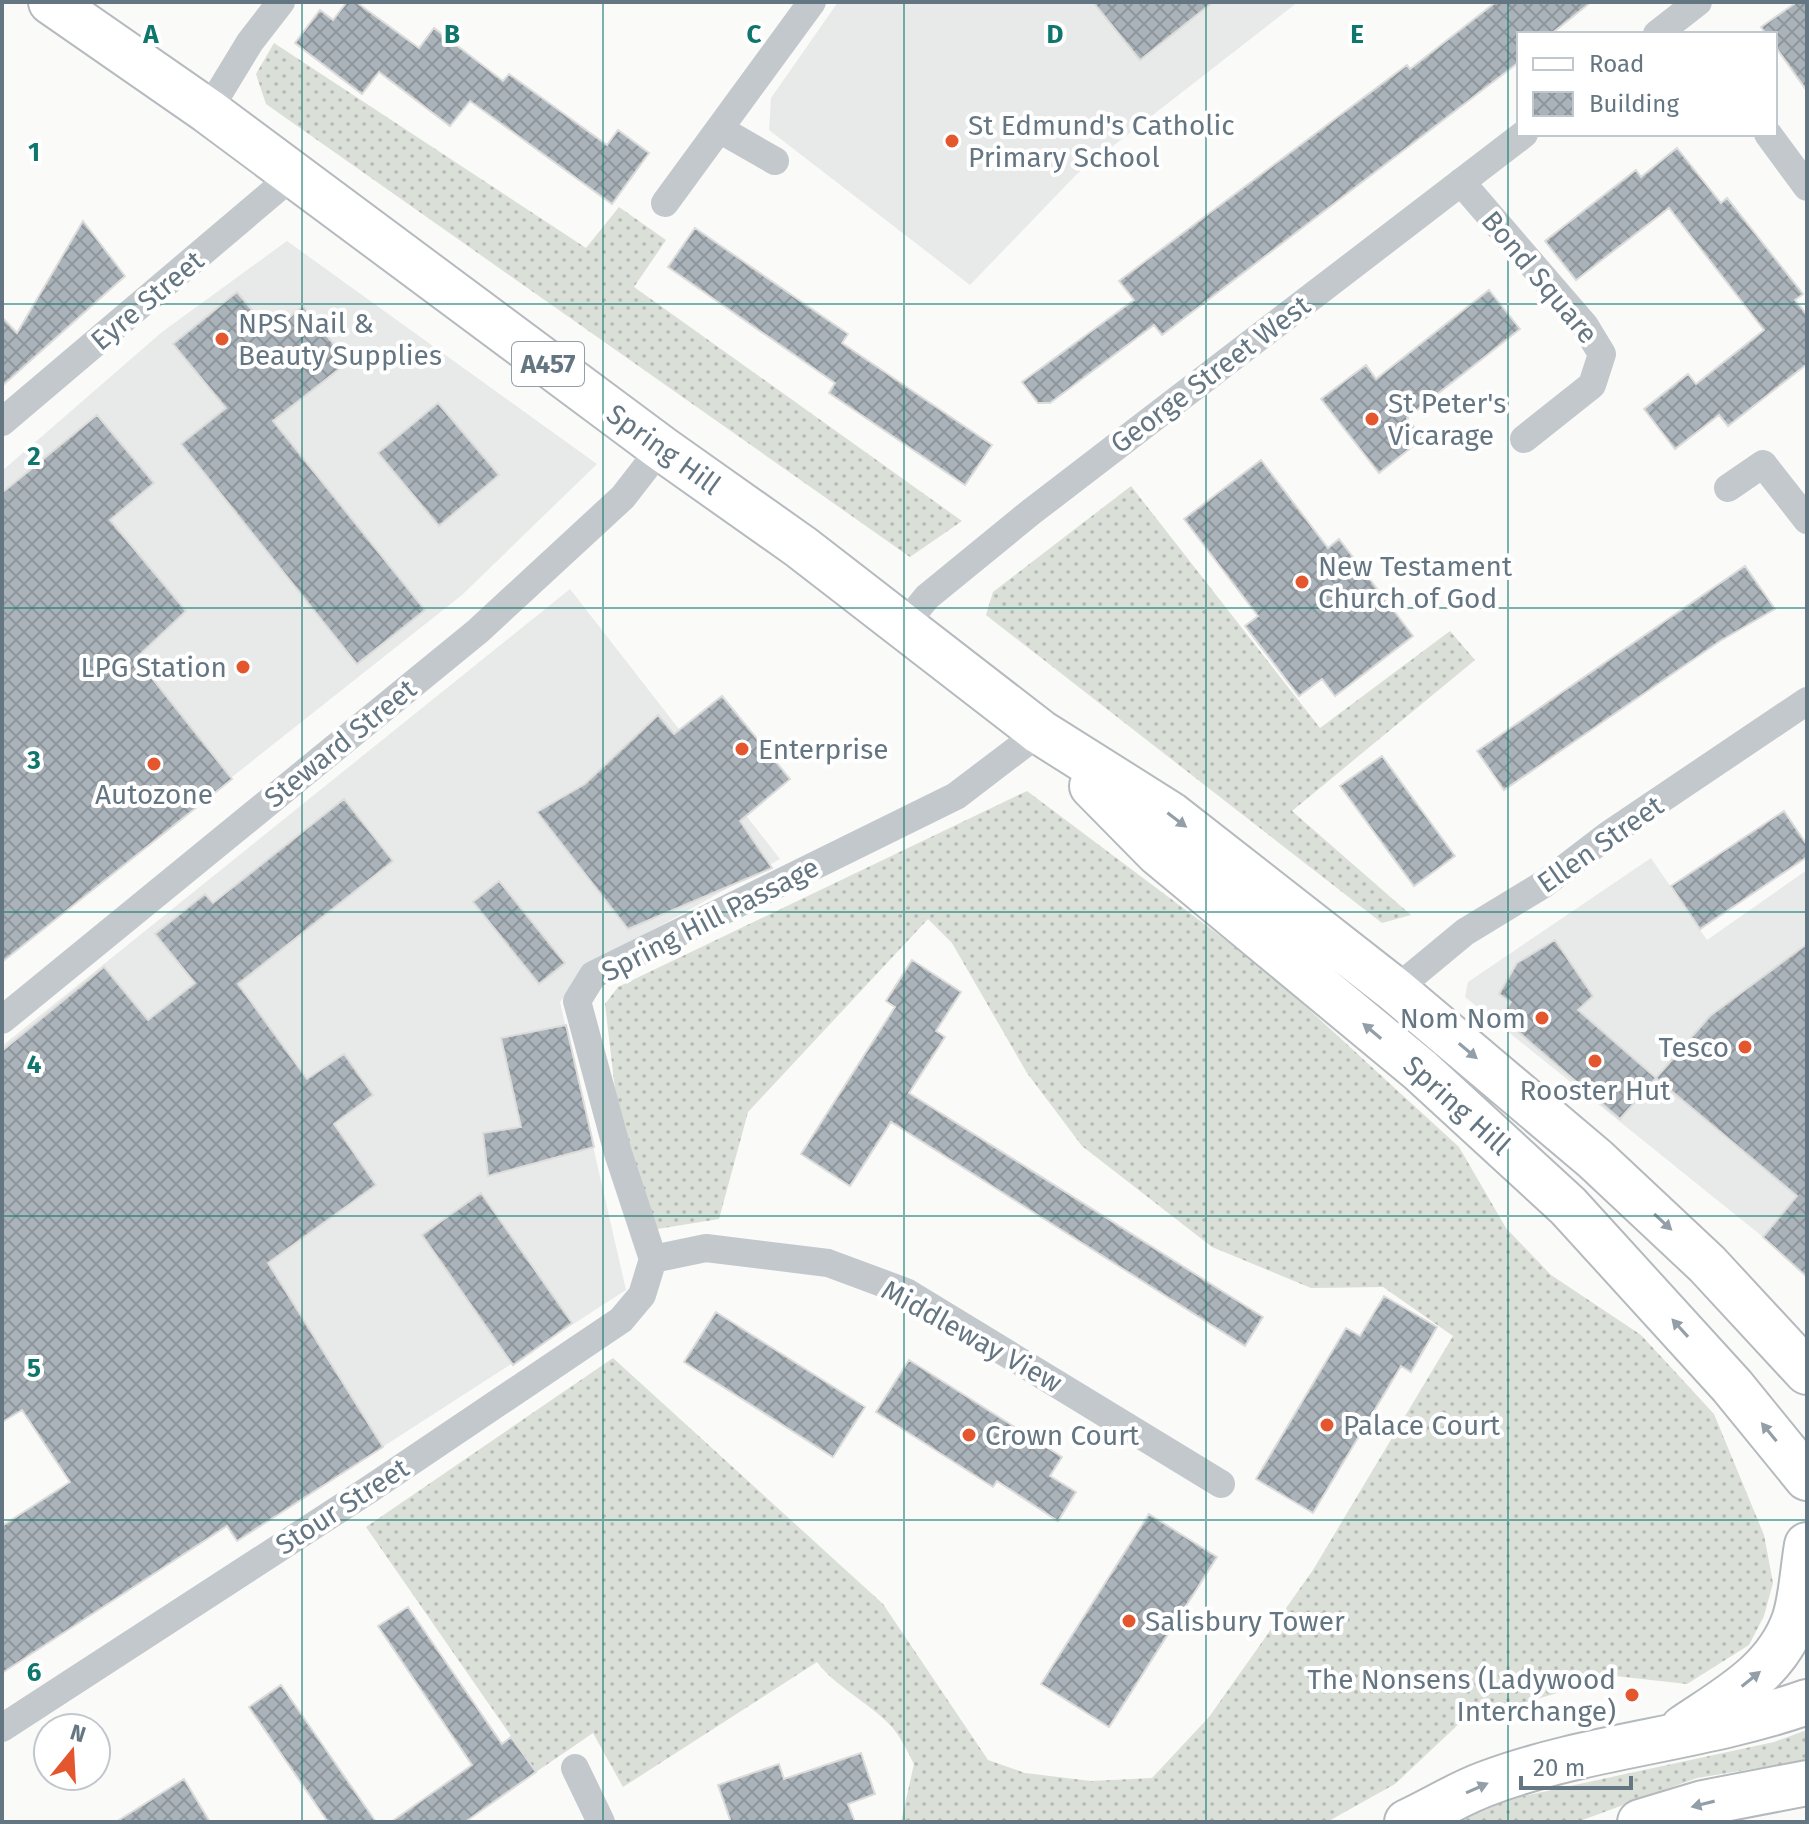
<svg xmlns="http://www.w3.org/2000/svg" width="1809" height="1824" viewBox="0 0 1809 1824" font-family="'Fira Sans',sans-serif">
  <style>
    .built { fill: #e8e9e9 }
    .grass { fill: url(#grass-dots) }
    .building { fill: url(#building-cross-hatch); stroke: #dcdcda; stroke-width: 2 }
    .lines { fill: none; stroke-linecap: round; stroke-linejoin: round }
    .primary-casing { stroke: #b5babe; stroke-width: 48 }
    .trunk-casing { stroke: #b4b9bd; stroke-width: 48 }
    .minor { stroke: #c3c8cc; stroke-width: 28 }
    .primary { stroke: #fff; stroke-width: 44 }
    .trunk { stroke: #fff; stroke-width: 44 }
    .oneway { fill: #939fa8 }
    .grid { fill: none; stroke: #0f766e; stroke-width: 2; stroke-opacity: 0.55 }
    .poi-dot { fill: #e4572e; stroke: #fff; stroke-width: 3 }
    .labels { text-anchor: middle; stroke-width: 8; stroke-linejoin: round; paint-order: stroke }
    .shield { fill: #fff; stroke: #939fa8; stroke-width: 2 }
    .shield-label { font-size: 26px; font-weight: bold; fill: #657683 }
    .poi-label { font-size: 28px; fill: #657683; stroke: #fff; text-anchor: start }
    .street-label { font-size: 28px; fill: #657683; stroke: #fff }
    .grid-label { font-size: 26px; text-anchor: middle; font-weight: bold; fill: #0f766e; stroke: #fff; stroke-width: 8; stroke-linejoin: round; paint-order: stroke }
  </style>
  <defs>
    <pattern id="grass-dots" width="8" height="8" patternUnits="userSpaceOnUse" patternTransform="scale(2)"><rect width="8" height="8" fill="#dadfd7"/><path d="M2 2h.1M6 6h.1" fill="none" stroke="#b4b9b4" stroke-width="1.8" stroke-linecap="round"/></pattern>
    <pattern id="building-cross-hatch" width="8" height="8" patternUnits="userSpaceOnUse" patternTransform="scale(2)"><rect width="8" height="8" fill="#aab3b9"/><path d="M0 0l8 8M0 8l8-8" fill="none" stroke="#8e969c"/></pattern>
  </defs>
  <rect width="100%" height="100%" fill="#fafaf8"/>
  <path class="built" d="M838,2H1298L1077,174L970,285L769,130L771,98Z
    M287,241L597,464L462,595L2,959V471L162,332Z
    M570,589L780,859L590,965L560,1002L626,1290L237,1541L110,1354L2,1422V1046Z
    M1651,858L1707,940L1807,870V1277L1763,1237L1465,997L1468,982Z"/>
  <path class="grass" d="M274,43L586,248L619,207L666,240L634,287L962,521L910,557L266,104L256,74Z
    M1131,486L1320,728L1450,631L1475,660L1292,811L1411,915L1382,923L986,615L993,592Z
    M1027,791L1267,971L1459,1147L1506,1228L1551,1275L1641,1335L1714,1414L1764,1535L1773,1583L1764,1616L1749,1645L1687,1684L1615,1676L1462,1721L1395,1784L1327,1822H901L914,1764C907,1751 900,1735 890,1725C867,1701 837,1688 817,1662L623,1787L593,1733L536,1772L366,1527L613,1358L883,1604L988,1760L1025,1773L1091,1781L1152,1778L1209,1717L1313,1570L1453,1336L1383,1287L1311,1288L1212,1247L1082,1146L1027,1073L952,943L928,919L748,1112L719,1219L657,1229L618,1115L605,1004L618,987Z
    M1807,1730V1760L1697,1778L1577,1822H1455L1491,1803L1774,1742Z"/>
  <path class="building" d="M347,2H356L419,48L434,28L503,81L509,74L607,145L618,130L649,153L612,204L470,101L450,126L379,72L362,94L295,43L320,10L333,20Z
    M1093,2H1213L1140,60Z
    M1496,2H1591L1551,34H1519V62L1162,335L1154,325L1050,403H1038L1022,382L1134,300L1119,281L1407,65L1410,69Z
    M1797,2H1807V91L1775,46V34H1766L1761,27Z
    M1677,148L1721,203L1727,198L1803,294L1795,300L1807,315V364L1728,426L1719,415L1675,449L1644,409L1688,374L1696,384L1764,330L1669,208L1576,280L1545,241L1636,170L1641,177Z
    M83,221L125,276L2,386V317L17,333Z
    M695,228L848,334L842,343L992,445L965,485L829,393L835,383L668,267Z
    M1489,290L1520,329L1407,418L1423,438L1379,473L1321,399L1366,365L1376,379Z
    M237,292L271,333L303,306L348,362L273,421L425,610L357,664L181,444L226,408L173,344Z
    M438,403L499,475L439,526L378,453Z
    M97,415L154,483L110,520L186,611L136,658L232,779L2,962V493Z
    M1261,460L1328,548L1339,539L1413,636L1335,696L1322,679L1299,696L1245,626L1258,616L1184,519Z
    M1745,566L1775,609L1720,641L1504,790L1477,751Z
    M722,696L790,779L740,821L772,868L628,929L537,812L585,784L658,715L674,734Z
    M1382,756L1455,856L1414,886L1340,786Z
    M344,799L393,861L238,984L307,1079L344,1054L373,1095L334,1124L376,1185L268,1263L383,1447L237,1541L227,1526L2,1673V1526L70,1482L22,1410L2,1422V1051L104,967L148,1020L195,983L155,934L205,894L213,903Z
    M1784,811L1807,845V857L1700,929L1671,886Z
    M499,881L565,963L539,984L473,902Z
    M1555,940L1593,996L1578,1010L1656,1078L1620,1119L1501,1017L1511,1002L1499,994L1517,963Z
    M1807,944V1277L1763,1237L1797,1196L1656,1078L1710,1016Z
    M912,960L961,992L936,1031L945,1037L909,1093L1263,1317L1245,1346L891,1122L850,1186L801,1154L895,1007L886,1001Z
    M566,1025L594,1147L488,1176L483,1133L521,1127L501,1038Z
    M481,1193L572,1323L513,1365L422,1235Z
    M1384,1296L1437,1327L1411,1372L1401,1366L1313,1513L1256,1479L1346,1328L1360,1336Z
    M716,1312L865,1407L833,1457L684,1362Z
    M909,1360L1062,1457L1050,1476L1076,1492L1058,1521L997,1481L993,1487L876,1412Z
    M1149,1514L1217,1557L1109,1727L1041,1684Z
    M408,1607L502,1744L511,1737L536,1772L465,1822H391L472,1765L378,1626Z
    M281,1685L376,1822H328L249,1707Z
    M861,1753L875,1794L848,1804L855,1822H731L718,1785L779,1764L784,1779Z
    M184,1779L210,1822H116Z"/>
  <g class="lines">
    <g class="primary-casing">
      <path id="primary" d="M51,2L208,111L661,448L801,547L1040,732L1170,814L1395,990L1595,1159L1707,1264L1807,1372
        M1092,786L1158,853L1420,1070L1568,1206L1732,1386L1807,1478"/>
    </g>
    <g class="trunk-casing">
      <path id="trunk" d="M1683,1728C1727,1698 1777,1672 1795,1618C1802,1595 1803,1568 1807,1545
        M1407,1822C1433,1810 1458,1794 1485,1784C1588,1745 1702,1739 1807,1702
        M1640,1822L1703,1803L1807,1783"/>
    </g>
    <path class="minor" d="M1657,34L1698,2
      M208,111L250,42L281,2
      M721,130L775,161
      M1768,134L1807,187
      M1461,182L1585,326L1602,354L1592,385L1524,439
      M665,203L812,2
      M2,422L292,176
      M1728,488L1763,464L1807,520
      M905,624L927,597L1031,512L1524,134
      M1395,990L1465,932L1544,884L1608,835L1807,701
      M2,1020L478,631L623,497L661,448
      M653,1259L618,1153L577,1001L593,975L956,796L1040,732
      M653,1259L706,1248L828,1263L906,1292L1221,1484
      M2,1728L370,1489L621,1320L642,1295L653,1259
      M575,1768L601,1822"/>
    <use href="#primary" class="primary"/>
    <use href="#trunk" class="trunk"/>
  </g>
  <defs><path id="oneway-solid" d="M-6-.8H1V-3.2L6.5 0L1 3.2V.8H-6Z" transform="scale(2)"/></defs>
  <g class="oneway">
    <use href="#oneway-solid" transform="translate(1177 820) rotate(37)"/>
    <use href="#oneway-solid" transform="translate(1372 1031) rotate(-140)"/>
    <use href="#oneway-solid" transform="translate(1468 1051) rotate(40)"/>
    <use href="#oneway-solid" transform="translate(1663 1222) rotate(43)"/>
    <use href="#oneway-solid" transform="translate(1680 1328) rotate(-132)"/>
    <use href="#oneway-solid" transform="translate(1769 1432) rotate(-129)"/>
    <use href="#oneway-solid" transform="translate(1751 1679) rotate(-39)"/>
    <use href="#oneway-solid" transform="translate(1477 1788) rotate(-24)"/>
    <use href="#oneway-solid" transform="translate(1703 1804) rotate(166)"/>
  </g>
  <path class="grid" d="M302,2V1822M603,2V1822M904,2V1822M1206,2V1822M1508,2V1822M2,304H1807M2,608H1807M2,912H1807M2,1216H1807M2,1520H1807"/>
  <g class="poi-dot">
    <circle cx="952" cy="141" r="8"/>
    <circle cx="222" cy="339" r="8"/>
    <circle cx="1372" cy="419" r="8"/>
    <circle cx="1302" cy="582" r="8"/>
    <circle cx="243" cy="667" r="8"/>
    <circle cx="742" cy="749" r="8"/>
    <circle cx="154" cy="764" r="8"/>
    <circle cx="1542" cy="1018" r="8"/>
    <circle cx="1745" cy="1047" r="8"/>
    <circle cx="1595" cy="1061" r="8"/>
    <circle cx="1327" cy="1425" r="8"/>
    <circle cx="969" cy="1435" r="8"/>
    <circle cx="1129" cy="1621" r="8"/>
    <circle cx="1632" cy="1695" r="8"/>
  </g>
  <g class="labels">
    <rect class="shield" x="512" y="342" width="72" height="44" rx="6"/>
    <g class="shield-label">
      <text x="548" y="373">A457</text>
    </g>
    <g class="poi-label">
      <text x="968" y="135">St Edmund's Catholic<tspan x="968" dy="32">Primary School</tspan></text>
      <text x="238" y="333">NPS Nail &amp;<tspan x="238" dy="32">Beauty Supplies</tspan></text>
      <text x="1388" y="413">St Peter's<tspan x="1388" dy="32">Vicarage</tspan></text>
      <text x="1318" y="576">New Testament<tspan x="1318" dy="32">Church of God</tspan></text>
      <text x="227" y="677" text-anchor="end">LPG Station</text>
      <text x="758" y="759">Enterprise</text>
      <text x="154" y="804" text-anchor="middle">Autozone</text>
      <text x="1526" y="1028" text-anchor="end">Nom Nom</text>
      <text x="1729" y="1057" text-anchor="end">Tesco</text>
      <text x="1595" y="1100" text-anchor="middle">Rooster Hut</text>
      <text x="1343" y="1435">Palace Court</text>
      <text x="985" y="1445">Crown Court</text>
      <text x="1145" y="1631">Salisbury Tower</text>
      <text x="1616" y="1689" text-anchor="end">The Nonsens (Ladywood<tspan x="1616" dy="32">Interchange)</tspan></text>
    </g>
    <g class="street-label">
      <text transform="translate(1540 277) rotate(50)" y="10">Bond Square</text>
      <text transform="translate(147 300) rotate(-40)" y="10">Eyre Street</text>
      <text transform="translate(1210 374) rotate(-37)" y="10">George Street West</text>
      <text transform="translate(664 449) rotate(36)" y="10">Spring Hill</text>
      <text transform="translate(340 743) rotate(-39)" y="10">Steward Street</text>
      <text transform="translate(1600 844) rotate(-35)" y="10">Ellen Street</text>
      <text transform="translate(710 919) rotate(-27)" y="10">Spring Hill Passage</text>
      <text transform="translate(1457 1105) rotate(42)" y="10">Spring Hill</text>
      <text transform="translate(972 1336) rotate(29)" y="10">Middleway View</text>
      <text transform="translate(342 1506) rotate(-33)" y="10">Stour Street</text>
    </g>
  </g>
  <g class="grid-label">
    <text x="151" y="43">A</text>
    <text x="452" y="43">B</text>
    <text x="754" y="43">C</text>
    <text x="1055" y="43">D</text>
    <text x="1357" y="43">E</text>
    <text x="34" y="161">1</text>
    <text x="34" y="465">2</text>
    <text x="34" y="769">3</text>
    <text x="34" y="1073">4</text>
    <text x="34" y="1377">5</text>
    <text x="34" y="1681">6</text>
  </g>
  <rect width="1809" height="1824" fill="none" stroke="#657683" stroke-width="8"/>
  <rect x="1517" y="32" width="260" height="104" fill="#ffffff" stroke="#c1c8cd" stroke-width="2"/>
  <rect x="1533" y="58" width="40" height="12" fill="#ffffff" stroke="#c1c8cd" stroke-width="2"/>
  <text x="1589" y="72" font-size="24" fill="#657683">Road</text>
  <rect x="1533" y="92" width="40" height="24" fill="url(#building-cross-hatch)" stroke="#c1c8cd" stroke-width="2"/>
  <text x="1589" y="112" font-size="24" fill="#657683">Building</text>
  <g transform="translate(72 1752) rotate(18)"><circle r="38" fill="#ffffff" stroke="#c1c8cd" stroke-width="2"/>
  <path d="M0-6L14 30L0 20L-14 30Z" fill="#e4572e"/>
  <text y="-12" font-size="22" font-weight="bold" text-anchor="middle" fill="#657683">N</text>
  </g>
  <path d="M1521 1776v12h110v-12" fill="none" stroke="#657683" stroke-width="4"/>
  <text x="1533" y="1776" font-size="24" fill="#657683" stroke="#ffffff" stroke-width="6" paint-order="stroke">20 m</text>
</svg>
